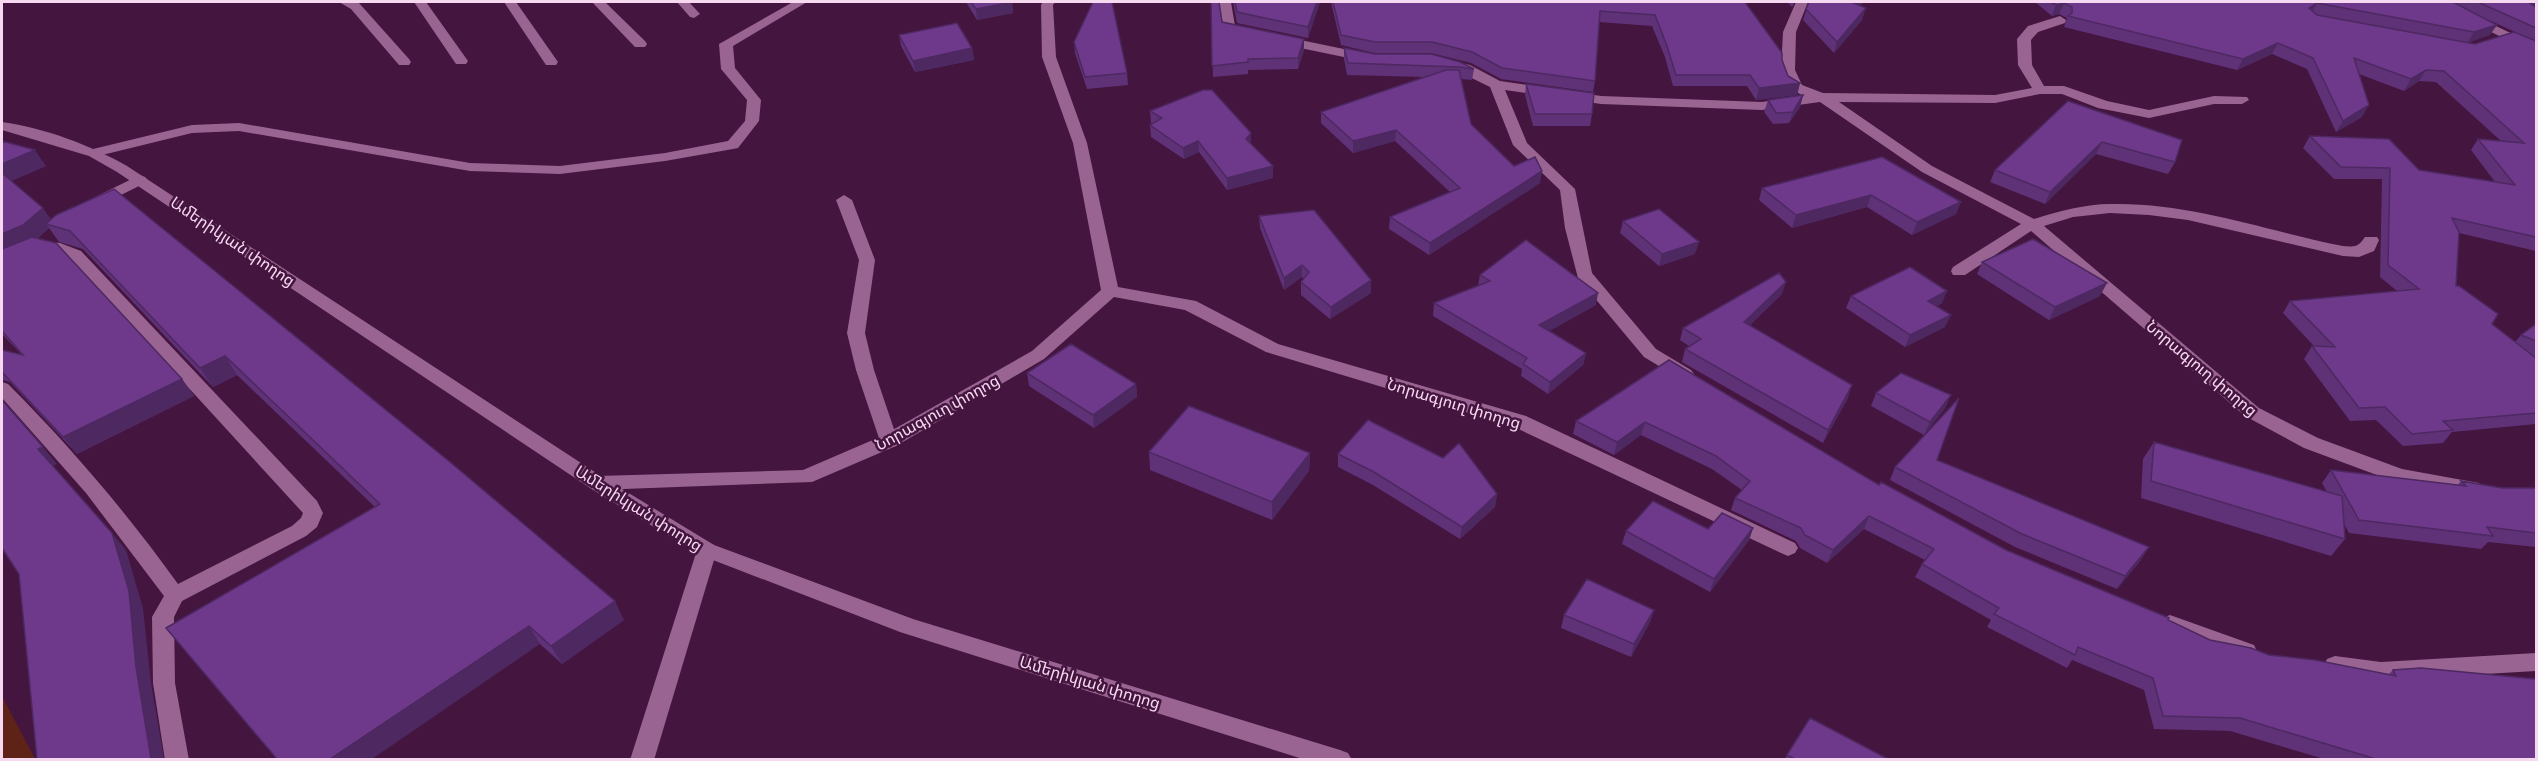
<svg xmlns="http://www.w3.org/2000/svg" width="2538" height="761" viewBox="0 0 2538 761" font-family="'Exo 2','Noto Sans Armenian',sans-serif">
  <style>
    .green { fill: #5f2217 }
    .lines { fill: none; stroke-linecap: round; stroke-linejoin: round }
    .service { fill: #996491; fill-rule: evenodd }
    .minor { fill: #996491; fill-rule: evenodd }
    .tertiary { fill: #996491; fill-rule: evenodd }
    .wall { fill: #5f3177; fill-rule: evenodd }
    .shaded-wall { fill: #4d2861 }
    .building { fill: #6e398a; stroke: #4d2861; stroke-width: 1.5 }
    .labels { text-anchor: middle; stroke-width: 5; stroke-linejoin: round; paint-order: stroke }
    .street-label { font-size: 16px; fill: #f6d8f1; stroke: #44153f }
  </style>
  <rect width="100%" height="100%" fill="#44153f"/>
  <path class="green" d="M2,693L3,698L35,759H2Z"/>
  <g class="lines">
    <path class="service" d="M339,2L359,3L409,59L411,62L409,65H399L351,9Z
      M414,2H426L468,61L466,64H456Z
      M504,2H516L558,62L556,65H546Z
      M592,2H605L645,41L647,44L645,47H635Z
      M677,2H689L700,14L694,18L690,17Z
      M793,2H807L733,46L735,68L761,100L759,121L738,148L733,149L665,161L560,174L470,171L239,131L192,133L94,157L87,153L89,150L192,125L239,123L470,163L560,166L665,153L728,141L745,121L747,100L721,69L719,44Z
      M140,175L145,177L148,180L145,183L101,205L96,207L88,202L91,199Z
      M844,195L852,200L875,260L865,333L874,370L898,441L896,446L889,448L882,446L880,441L856,370L847,333L859,260L836,200Z
      M42,241L60,243L81,251L317,501L323,513L317,527L306,536L182,601L174,617L175,683L189,760H165L153,683L152,617L164,596L86,493L2,398V382L8,384C70,446 127,513 178,584L292,526L301,518L303,513L69,257L57,252L36,249L34,246Z
      M707,542L714,545L717,550L654,760H630L697,550L700,545Z"/>
    <path class="minor" d="M1043,2H1055L1053,5L1056,57L1087,143L1118,287L1196,301L1278,344L1526,416L1795,543L1798,548L1795,553L1788,556L1781,553L1512,426L1266,352L1185,310L1114,297L1044,359L896,446L812,482L597,490L590,488L587,483L590,478L597,476L803,470L882,436L1032,351L1101,290L1073,143L1042,57L1041,5Z
      M1219,2H1231L1235,26L1253,30L1254,33L1253,36L1248,37L1224,31Z
      M1796,2H1808L1796,32L1795,70L1802,85L1823,93L1995,95L2032,88L2018,65L2017,39L2028,26L2060,16L2066,20L2065,23L2038,32L2031,40L2032,65L2044,86H2064L2107,101L2149,110L2214,96L2247,97L2249,100L2242,104H2214L2149,118L2098,108L2062,94H2040L1995,103L1839,102L1932,166L2034,219C2060,211 2085,204 2111,204C2190,202 2267,231 2343,246C2356,247 2358,247 2365,237H2377L2379,240L2374,251L2359,257L2343,256L2188,220L2149,215L2110,213L2073,217L2044,226L2259,408L2318,438L2402,469L2479,483L2482,488L2479,493L2472,495L2393,481L2304,448L2245,416L2031,231L1965,275H1953L1951,271L1953,267L2021,224L1922,172L1820,102L1762,110L1601,104L1505,90L1527,143L1575,189L1592,273L1656,349L1691,370L1694,374L1691,378H1679L1644,357L1578,278L1565,228L1560,190L1513,145L1490,87L1445,65L1452,61L1470,65L1500,81L1601,96L1762,102L1803,96L1787,86L1781,70L1783,32Z
      M2430,2H2445L2536,45V54Z
      M1281,36L1368,54L1375,58L1368,62L1276,43L1274,40Z
      M2170,615L2254,645L2257,651L2254,657L2246,660L2162,630L2159,624L2162,618Z
      M2536,653V671L2381,680L2327,671L2324,665L2327,659L2335,656L2381,662Z"/>
    <path class="tertiary" d="M2,122C45,128 90,145 127,166L604,478L714,545L913,619L1340,750L1348,753L1352,760H1306L900,632L700,555L590,488L117,172L89,156L2,130Z"/>
  </g>
  <path class="wall" d="M966,2H1012L1013,13L977,20Z
    M1211,2L1222,22L1304,39V50L1298,69L1248,70V74L1213,77Z
    M1233,2H1320L1308,38L1237,23Z
    M1331,2H1745L1782,60L1788,76L1800,83L1797,95L1756,100L1747,86H1673L1665,57L1652,26L1599,22L1595,81L1593,92L1501,79L1471,63L1431,53H1374L1341,45Z
    M1787,2H1795L1792,7Z
    M1809,2H1863L1862,4L1858,5L1862,20L1834,53L1803,20Z
    M2035,2H2536V251L2459,233L2456,286L2492,324L2515,342L2521,335L2536,324V424L2452,432L2443,443L2403,446L2376,420L2350,421L2304,359L2312,346H2314L2283,313L2290,301L2397,291L2380,277L2382,179H2334L2303,148L2310,136L2419,170L2495,182L2471,150L2478,139L2501,141L2436,82L2419,81L2404,91L2359,74L2362,117L2336,132L2307,69L2272,54L2237,70L2064,27L2067,18L2059,14L2052,16ZM2316,15L2467,43L2490,35L2491,21L2517,33L2475,44Z
    M899,35L972,48L974,60L915,72L901,46Z
    M1074,42L1127,73L1128,85L1087,89L1075,53Z
    M1344,48L1375,54L1474,69L1472,80L1461,79L1471,124L1514,166L1540,183L1429,255L1389,229L1390,217L1450,192L1395,141L1353,153L1321,123V112L1423,77L1347,75L1344,59Z
    M1526,84L1592,114L1590,126H1533L1525,95Z
    M1803,95L1800,107L1789,123L1773,124L1764,112L1768,100Z
    M2068,101L2175,162L2168,174L2096,154L2045,204L1990,182L1995,170Z
    M1150,111L1251,133V144L1273,178L1227,190L1199,152L1184,159L1151,137L1150,125L1153,123H1151Z
    M2,141L46,166L11,181L51,219L56,215L624,620L562,664L540,644L375,507L237,375L213,387L83,249L59,242L49,228L38,238L182,379L194,396L77,454L10,382L3,380L2,381V350L21,354L2,334Z
    M1882,157L1961,202L1956,214L1912,235L1867,207L1792,228L1759,200L1762,188Z
    M1259,216L1371,280V293L1330,319L1301,295V282L1304,279L1302,277L1284,290L1260,228Z
    M1623,221L1695,254L1659,266L1620,233Z
    M1982,262L2100,296L2049,320L1977,274Z
    M1480,275L1596,305L1549,331L1586,353L1583,365L1548,394L1521,376L1522,369L1433,316L1434,303L1478,286Z
    M1782,294L1750,325L1848,398L1823,443L1682,362L1685,349L1689,346L1680,340L1683,328Z
    M1851,296L1942,303L1937,306L1945,327L1905,347L1846,308Z
    M1669,360L1879,485L2006,550L2168,620L2210,640L2269,655L2389,674L2393,670L2536,759H2324L2230,731L2154,729L2144,690L2072,660L2067,668L1987,627L1991,620L1915,577L1922,564L1925,560L1864,529L1827,563L1800,548L1796,541L1731,510L1735,498L1742,490L1712,469L1641,435L1614,455L1573,434L1576,421Z
    M1027,373L1136,384L1137,397L1094,428L1029,386Z
    M1876,393L1951,395L1945,408L1924,435L1871,406Z
    M2154,442L2327,492L2322,483L2331,470L2458,485L2461,481L2502,488H2536V547L2488,542L2481,549L2349,533L2344,524L2345,539L2331,556L2141,498L2143,459Z
    M1149,452L1310,453L1309,471L1272,520L1150,470Z
    M1338,454L1497,494L1495,507L1460,539L1373,485L1338,467Z
    M1937,460L2141,560L2117,589L2015,547L1890,480L1895,467Z
    M1753,528L1749,540L1710,592L1622,544L1626,531Z
    M1654,610L1650,622L1631,657L1561,628L1564,615Z
    M1787,755L1888,759H1785Z"/>
  <path class="shaded-wall" d="M1012,2L1013,13L977,20L976,9Z
    M1317,2H1320L1308,38V27Z
    M1842,2H1863L1862,4L1840,9Z
    M2528,2H2536V10Z
    M2064,3L2059,14L2052,16L2056,5Z
    M2317,3L2311,14L2309,8Z
    M1866,8L1862,20L1834,53L1837,42Z
    M2497,25L2490,35L2467,43L2474,32Z
    M1304,39V50L1298,69V58Z
    M2278,43L2272,54L2237,70L2243,59Z
    M972,48L974,60L915,72L913,61Z
    M2426,70L2419,81L2404,91L2411,79Z
    M1800,83L1797,95L1756,100L1759,88Z
    M1803,95L1800,107L1789,123L1793,112Z
    M2369,105L2362,117L2336,132L2343,121Z
    M1396,130L1395,141L1353,153V141Z
    M1251,133V144L1246,139Z
    M1198,141L1199,152L1184,159L1183,148Z
    M2102,142L2096,154L2045,204L2050,192Z
    M35,150L46,166L6,183L2,176V164Z
    M1273,166V178L1227,190V178Z
    M1542,171L1540,183L1429,255L1430,243Z
    M1871,195L1867,207L1792,228L1796,215Z
    M1961,202L1956,214L1912,235L1917,222Z
    M43,208L54,224H46L49,228L35,241L2,255V234Z
    M1699,242L1695,254L1659,266L1662,254Z
    M1302,265V277L1284,290V278Z
    M1371,280V293L1330,319L1331,307Z
    M1786,282L1782,294L1740,334L1744,322Z
    M2107,283L2100,296L2049,320L2055,307Z
    M1947,291L1942,303L1923,313L1928,301Z
    M1598,293L1596,305L1537,338L1539,325Z
    M1951,315L1945,327L1905,347L1910,335Z
    M1586,353L1583,365L1548,394L1550,382Z
    M225,356L237,375L213,387L200,368Z
    M182,379L194,396L77,454L63,437Z
    M1136,384L1137,397L1094,428L1093,415Z
    M1852,385L1848,398L1823,443L1828,430Z
    M1951,395L1945,408L1924,435L1930,422Z
    M1645,422L1641,435L1614,455L1617,442Z
    M43,447L57,464L52,466L38,449Z
    M1310,453L1309,471L1272,520V502Z
    M1497,494L1495,507L1460,539L1462,527Z
    M1869,516L1864,529L1827,563L1833,550Z
    M1753,528L1749,540L1710,592L1714,579Z
    M112,533L126,550L143,608L151,683L164,759H151Z
    M2149,547L2141,560L2117,589L2125,576Z
    M615,601L624,620L562,664L551,646Z
    M1654,610L1650,622L1631,657L1634,644Z
    M529,626L540,644L372,759H330Z"/>
  <path class="building" d="M971,2H1012L976,9Z
    M1093,2H1112L1127,73L1085,77L1074,42Z
    M1211,2H1219L1222,22L1304,39L1298,58L1248,59V62L1212,66Z
    M1235,2H1317L1308,27L1237,12Z
    M1333,2H1745L1782,53V60L1788,76L1800,83L1759,88L1750,75H1676L1667,46L1655,15L1600,11L1595,81L1502,68L1472,52L1432,42H1375L1341,35Z
    M1809,2H1851L1866,8L1837,42L1806,9Z
    M2051,2H2453L2497,25L2474,32L2317,3L2309,8L2317,15L2475,44L2514,32L2536,41V237L2452,218L2459,232L2456,286H2459L2498,314L2492,324L2536,358V413L2443,421L2453,430L2412,434L2385,407L2359,408L2312,346L2335,347L2290,301L2419,289L2388,265L2390,168L2341,167L2310,136L2389,139L2419,170L2515,185L2478,139L2524,143L2444,71L2426,70L2411,79L2354,58L2369,105L2343,121L2313,58L2278,43L2243,59L2068,16L2072,13V7L2064,3L2056,5Z
    M2478,2H2532H2528L2536,7V28Z
    M957,23L972,48L913,61L899,35Z
    M1344,48L1375,54H1431L1460,62L1474,69L1459,67L1348,63Z
    M1446,70H1459L1471,124L1514,166L1535,157L1542,171L1430,243L1390,217L1460,188L1396,130L1353,141L1321,112Z
    M1526,84L1594,93L1592,114H1535Z
    M1203,90H1212L1251,133L1246,139L1273,166L1227,178L1198,141L1183,148L1150,125L1162,118L1150,111Z
    M1803,95L1793,112L1776,113L1768,100Z
    M2068,101L2182,140L2175,162L2102,142L2050,192L1995,170Z
    M2,141L35,150L2,164Z
    M1882,157L1961,202L1917,222L1871,195L1796,215L1762,188Z
    M2,173L43,208L23,225L2,234Z
    M114,189L450,462L615,601L551,646L529,626L330,759H277L166,628L380,504L225,356L200,368L70,231L46,224L56,215Z
    M1659,209L1699,242L1662,254L1623,221Z
    M1314,210L1371,280L1331,307L1301,282L1309,272L1302,265L1284,278L1259,216Z
    M32,237L56,243L182,379L63,437L2,372V350L23,355L2,331V249Z
    M2033,239L2107,283L2055,307L1982,262Z
    M1526,240L1598,293L1539,325L1586,353L1550,382L1523,364L1527,358L1434,303L1490,281L1480,275Z
    M1910,267L1947,291L1928,301L1951,315L1910,335L1851,296Z
    M1779,273L1786,282L1744,322L1852,385L1828,430L1685,349L1701,339L1683,328Z
    M2536,324V341L2521,335Z
    M1071,344L1136,384L1093,415L1027,373Z
    M1669,360L1879,485L1881,482L2006,550L2169,618L2168,620L2210,640L2251,648L2269,655L2315,660L2396,676L2393,670L2421,668L2536,679V759H2376L2240,718L2163,716L2153,678L2078,647L2075,655L1994,614L1999,608L1922,564L1934,549L1869,516L1833,550L1805,535L1801,528L1735,498L1750,481L1716,456L1645,422L1617,442L1576,421Z
    M1901,373L1951,395L1930,422L1876,393Z
    M1959,398L1937,460L2149,547L2125,576L2022,534L1895,467Z
    M2,400L43,447L38,449L112,533L129,591L136,667L151,759H37L19,574L2,548Z
    M1189,406L1310,453L1272,502L1149,452Z
    M1368,420L1443,458L1459,443L1497,494L1462,527L1374,472L1338,454Z
    M2154,442L2342,496L2345,539L2151,481Z
    M2331,470L2466,486L2461,481L2502,488H2536V533L2487,527L2493,536L2359,520Z
    M1653,501L1708,529L1722,513L1753,528L1714,579L1626,531Z
    M1587,579L1654,610L1634,644L1564,615Z
    M1810,718L1888,759H1795L1787,755Z"/>
  <g class="labels">
    <g class="street-label">
      <text transform="translate(233 241) rotate(34)" y="6">Ամերիկյան փողոց</text>
      <text transform="translate(2202 368) rotate(40)" y="6">Նորագյուղ փողոց</text>
      <text transform="translate(1454 403) rotate(17)" y="6">Նորագյուղ փողոց</text>
      <text transform="translate(937 412) rotate(-29)" y="6">Նորագյուղ փողոց</text>
      <text transform="translate(639 508) rotate(32)" y="6">Ամերիկյան փողոց</text>
      <text transform="translate(1090 682) rotate(17)" y="6">Ամերիկյան փողոց</text>
    </g>
  </g>
  <rect width="2538" height="761" fill="none" stroke="#f6d8f1" stroke-width="6"/>
</svg>
